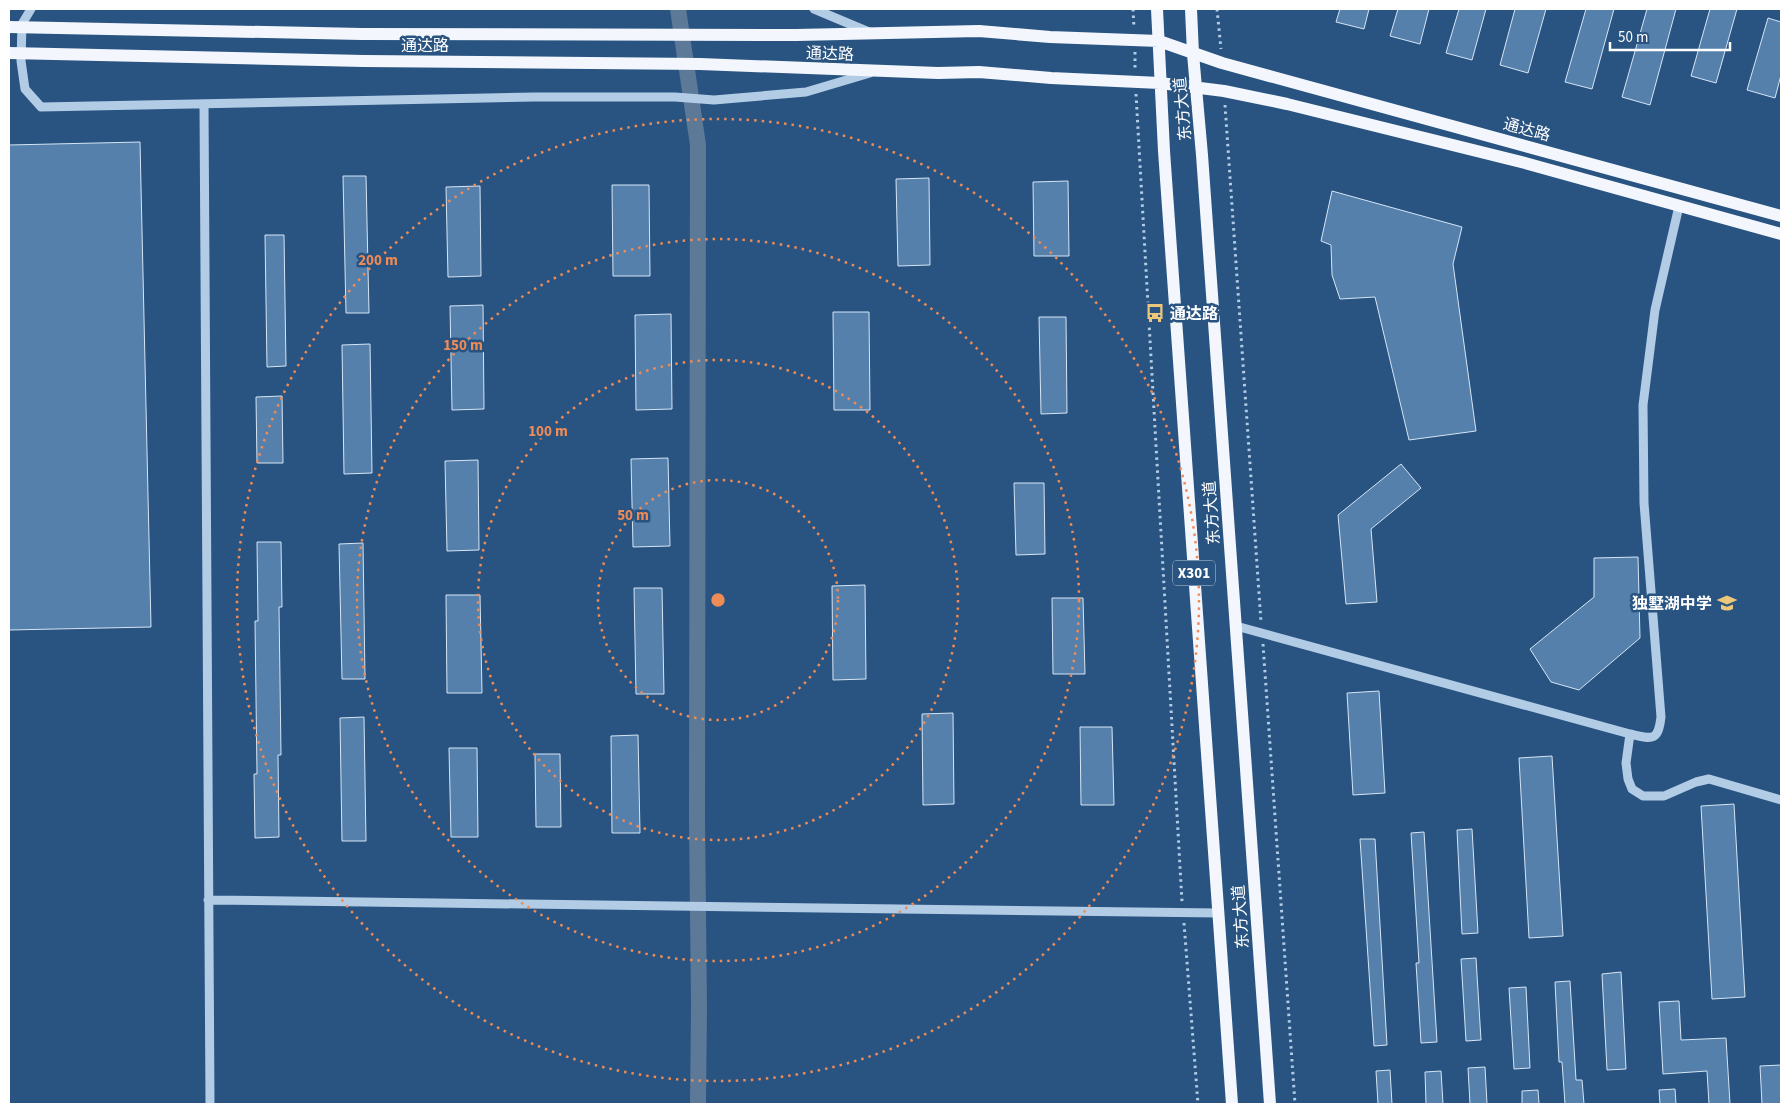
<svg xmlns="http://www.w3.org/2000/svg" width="1790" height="1113" viewBox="0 0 1790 1113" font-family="'Source Sans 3','Noto Sans SC',sans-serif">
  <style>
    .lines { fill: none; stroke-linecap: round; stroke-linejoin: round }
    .canal { stroke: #5c7998; stroke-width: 16 }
    .building { fill: #5680ac; stroke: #d5e5f5 }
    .path { stroke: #b2cce6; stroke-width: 3; stroke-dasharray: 2.5 4; stroke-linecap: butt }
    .minor { stroke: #b2cce6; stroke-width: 9 }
    .major { stroke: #f3f7fd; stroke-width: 12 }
    .major-bridge { stroke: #f3f7fd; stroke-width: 12 }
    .ring { fill: none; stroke: #ef8b55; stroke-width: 2.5; stroke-dasharray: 2.5 5 }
    .labels { text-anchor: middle; stroke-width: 5; stroke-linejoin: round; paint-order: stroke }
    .shield { fill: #295481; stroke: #bfccd9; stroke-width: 1 }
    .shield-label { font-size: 15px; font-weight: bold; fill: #fff }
    .street-label { font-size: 16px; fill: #fff; stroke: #295481 }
    .poi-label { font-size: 16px; font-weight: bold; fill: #fff; stroke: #295481; text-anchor: start }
    .centre { fill: #ef8b55; stroke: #295481; stroke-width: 2.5 }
    .ring-label { font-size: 15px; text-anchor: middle; font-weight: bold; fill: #ef8b55; stroke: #295481; stroke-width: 5; stroke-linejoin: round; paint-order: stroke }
  </style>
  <rect width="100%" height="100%" fill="#295481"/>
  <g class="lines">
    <path class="canal" d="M678,9L698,145L697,820L699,1006L698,1104"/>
  </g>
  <path class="building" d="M1340,9H1369L1364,29L1336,22Z
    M1398,9H1429L1420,44L1390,36Z
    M1459,9H1486L1472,60L1446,53Z
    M1515,9H1546L1528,73L1500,65Z
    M1586,9H1614L1592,89L1565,82Z
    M1647,9H1676L1650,105L1622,97Z
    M1710,9H1737L1716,83L1691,76Z
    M1768,18L1781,22V75L1775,98L1747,90Z
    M140,142L151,627L9,630V145Z
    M343,176H366L369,313H346Z
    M929,178L930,265L898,266L896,179Z
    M1068,181L1069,256H1034L1033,182Z
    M612,185H649L650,276H613Z
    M480,186L481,276L448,277L446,187Z
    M1332,191L1462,227L1453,264L1476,431L1409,440L1375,297L1340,299L1332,275L1331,245L1321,241Z
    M265,235H284L286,366L267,367Z
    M483,305L484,409L452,410L450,306Z
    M833,312H869L870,410H834Z
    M671,314L672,409L636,410L635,315Z
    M1039,317H1066L1067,413L1041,414Z
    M370,344L372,473L344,474L342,345Z
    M282,396L283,463H257L256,397Z
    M668,458L670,546L633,547L631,459Z
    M478,460L479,550L447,551L445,461Z
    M1401,464L1421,488L1371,529L1377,602L1346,604L1338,515Z
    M1014,483H1044L1045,554L1016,555Z
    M257,542H281L282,607H279L281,755H278L279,837L255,838L254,774H257L255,621H258Z
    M363,543L365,679H342L339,544Z
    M1638,557L1640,638L1579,690L1551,682L1530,649L1594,597V558Z
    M865,585L866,679L833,680L832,586Z
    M634,588H662L664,694H636Z
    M446,595H480L482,693H447Z
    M1052,598H1083L1085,674H1053Z
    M1379,691L1385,793L1353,795L1347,693Z
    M953,713L954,804L923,805L922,714Z
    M364,717L366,841H342L340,718Z
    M1080,727H1112L1114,805H1081Z
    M638,735L640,833H612L611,736Z
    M449,748H477L478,837H451Z
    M535,754H560L561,827H536Z
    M1552,756L1563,936L1529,938L1519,758Z
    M1734,804L1745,997L1712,999L1701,806Z
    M1472,829L1478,933L1462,934L1457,830Z
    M1424,832L1437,1042L1421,1043L1416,963H1419L1411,833Z
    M1360,839H1375L1387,1045L1374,1046Z
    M1476,958L1481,1040L1466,1041L1461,959Z
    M1621,972L1626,1069L1607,1070L1602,974Z
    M1570,981L1576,1080H1582L1584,1104H1565L1562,1062H1559L1555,982Z
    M1526,987L1530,1068L1514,1069L1509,988Z
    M1679,1001L1681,1040L1726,1038L1730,1104H1709L1707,1071L1663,1074L1659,1002Z
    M1781,1065V1104H1762L1760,1066Z
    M1485,1067L1487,1104H1470L1468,1068Z
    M1390,1070L1392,1104H1378L1376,1071Z
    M1441,1071L1443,1104H1426L1425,1072Z
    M1675,1089L1676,1104H1660L1659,1090Z
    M1538,1090L1539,1104H1522V1091Z"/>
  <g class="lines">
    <path class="path" d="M1133,9L1134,28
      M1217,9L1221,49
      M1135,52V68
      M1136,94L1182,902
      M1225,105L1261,622
      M1263,644L1295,1104
      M1184,923L1198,1104"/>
    <path class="minor" d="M31,9L22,24L21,61L25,89L41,107L534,97H675L714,100L806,92L870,73
      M814,9L869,32
      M204,104L210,1104
      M1236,626L1630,734C1652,739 1658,742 1661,717L1644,503L1643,405L1655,310L1679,206
      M1630,734L1626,763L1628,779L1632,789L1643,796H1664L1696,782L1709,779L1781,800
      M208,900L1218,913"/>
    <path class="major" d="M1157,9L1164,151L1232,1104
      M1191,9L1193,54L1202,155L1270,1104
      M362,34L796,35L979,31L1050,37L1159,41L1222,63L1781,216
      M364,61L700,64L938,73L979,72L1051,78L1160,83L1224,91L1287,104L1525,163L1781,234"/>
    <path class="major-bridge" d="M9,27L362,34
      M9,53L364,61"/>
  </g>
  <g class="ring">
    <circle cx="718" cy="600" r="120"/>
    <circle cx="718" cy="600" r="240"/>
    <circle cx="718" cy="600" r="361"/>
    <circle cx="718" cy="600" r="481"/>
  </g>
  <defs>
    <g id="bus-bare" transform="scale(1.5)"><path d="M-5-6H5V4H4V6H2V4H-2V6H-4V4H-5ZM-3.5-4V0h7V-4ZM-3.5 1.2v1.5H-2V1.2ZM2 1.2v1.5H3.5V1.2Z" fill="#ecc67a" stroke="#295481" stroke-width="2.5" paint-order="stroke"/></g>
    <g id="school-bare" transform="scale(1.5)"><path d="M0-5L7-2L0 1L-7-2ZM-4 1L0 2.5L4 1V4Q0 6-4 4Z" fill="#ecc67a" stroke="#295481" stroke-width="2.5" paint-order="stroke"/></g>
  </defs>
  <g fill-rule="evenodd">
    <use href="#bus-bare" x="1155" y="313"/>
    <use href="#school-bare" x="1727" y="603"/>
  </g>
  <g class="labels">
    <rect class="shield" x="1173" y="560.5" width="42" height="25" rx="4"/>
    <g class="shield-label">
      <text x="1194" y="578">X301</text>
    </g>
    <g class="street-label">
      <text x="425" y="51">通达路</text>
      <text transform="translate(830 53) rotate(2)" y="6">通达路</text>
      <text transform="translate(1182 109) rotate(-95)" y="6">东方大道</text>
      <text transform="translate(1527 129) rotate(15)" y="6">通达路</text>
      <text transform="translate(1211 513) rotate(-94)" y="6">东方大道</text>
      <text transform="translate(1240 917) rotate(-94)" y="6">东方大道</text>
    </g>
    <g class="poi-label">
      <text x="1170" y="319">通达路</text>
      <text x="1712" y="609" text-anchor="end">独墅湖中学</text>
    </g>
  </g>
  <circle cx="718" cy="600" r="8" class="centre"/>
  <g class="ring-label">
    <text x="378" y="265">200 m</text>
    <text x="463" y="350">150 m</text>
    <text x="548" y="436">100 m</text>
    <text x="633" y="520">50 m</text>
  </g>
  <rect width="1790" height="1113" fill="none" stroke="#ffffff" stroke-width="20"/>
  <path d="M1610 42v8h120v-8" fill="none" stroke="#ffffff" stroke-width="2.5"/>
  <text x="1618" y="42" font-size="15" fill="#ffffff" stroke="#295481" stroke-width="4" paint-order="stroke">50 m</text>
</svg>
